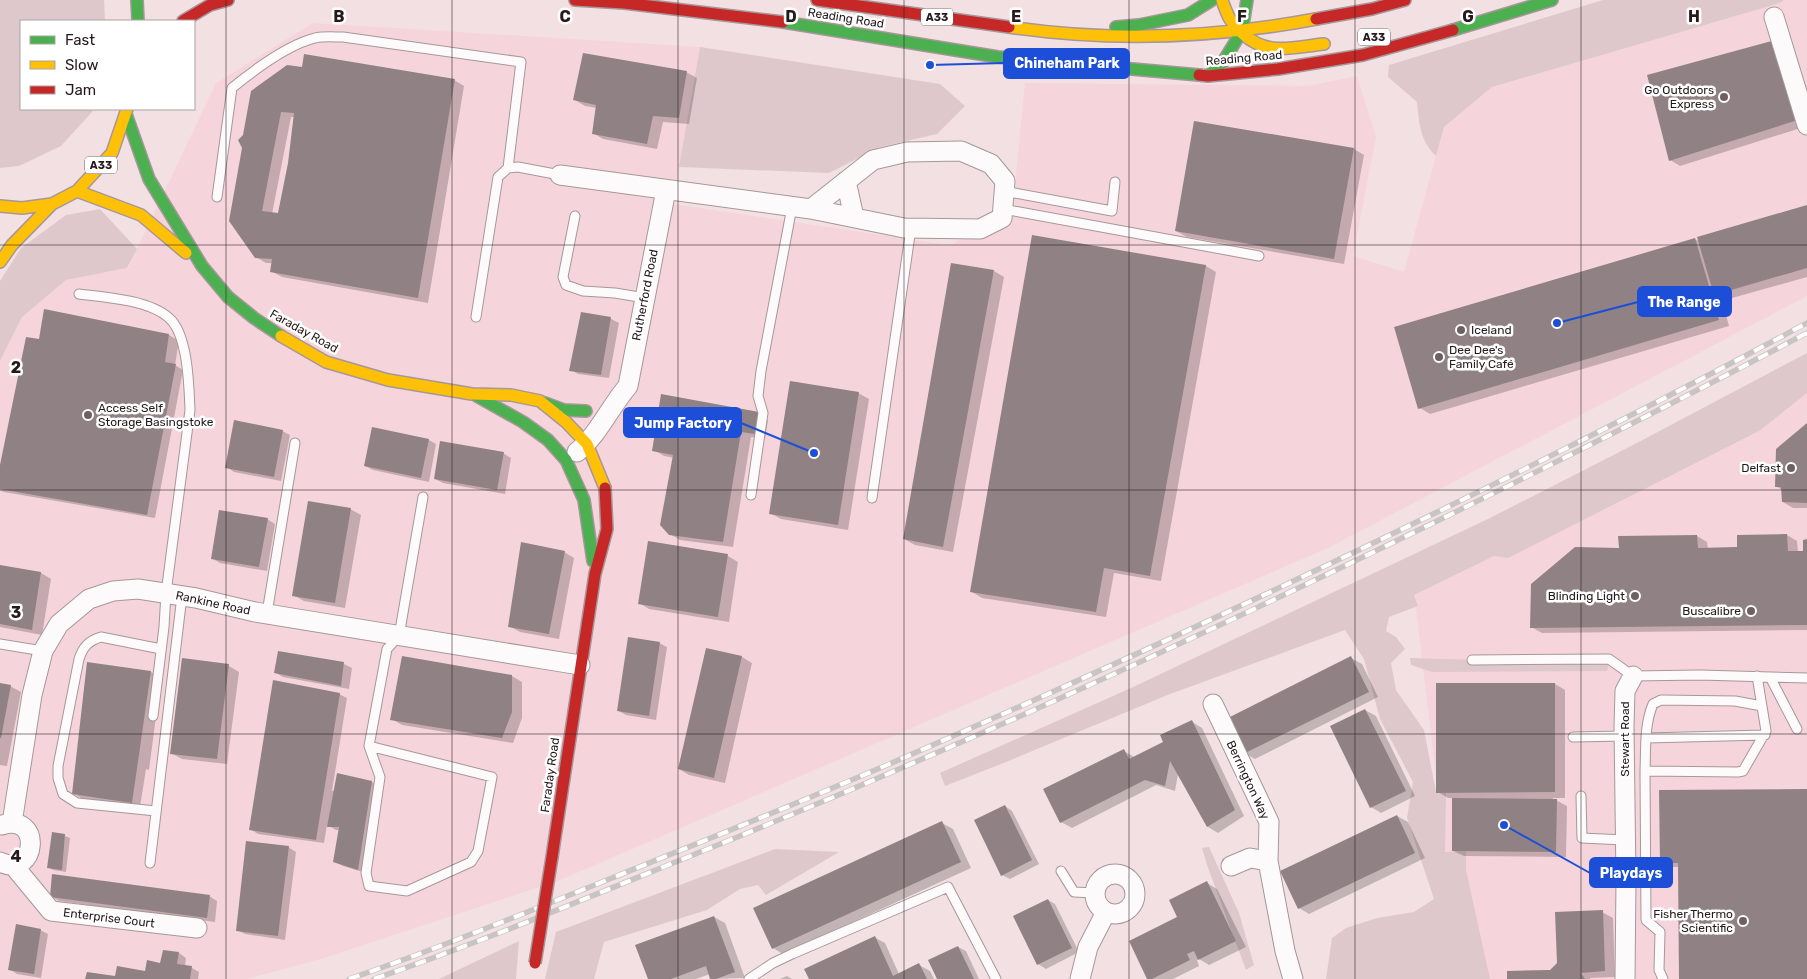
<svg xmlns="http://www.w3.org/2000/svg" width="1807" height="979" viewBox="0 0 1807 979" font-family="Rubik,sans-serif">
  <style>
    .built { fill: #f5d5db }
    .green { fill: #dec8cc }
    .shadow { fill: #0003; fill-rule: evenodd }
    .building { fill: #908284; fill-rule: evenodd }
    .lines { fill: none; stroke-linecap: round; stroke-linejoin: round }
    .lane-casing { stroke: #a6979a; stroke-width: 11 }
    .street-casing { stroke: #a6979a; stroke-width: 21 }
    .fast-casing { stroke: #a6979a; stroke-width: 14 }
    .slow-casing { stroke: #a6979a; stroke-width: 14 }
    .jam-casing { stroke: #a6979a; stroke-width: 14 }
    .lane { stroke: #fdfafb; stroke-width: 9 }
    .street { stroke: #fdfafb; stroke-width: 19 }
    .fast { stroke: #4caf50; stroke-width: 11 }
    .slow { stroke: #ffc107; stroke-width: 11 }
    .jam { stroke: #c62828; stroke-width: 11 }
    .rail-casing { stroke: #c8c4c4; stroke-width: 5.5 }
    .rail { stroke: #fff; stroke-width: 4; stroke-dasharray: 11; stroke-linecap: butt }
    .jam-bridge-casing { stroke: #a6979a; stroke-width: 14; stroke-linecap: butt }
    .jam-bridge { stroke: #c62828; stroke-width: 11 }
    .grid { fill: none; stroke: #25191c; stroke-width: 1; stroke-opacity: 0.55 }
    .poi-dot { fill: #6d5f62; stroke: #fff; stroke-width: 2 }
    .labels { text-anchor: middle; stroke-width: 5; stroke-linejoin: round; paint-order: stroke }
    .shield { fill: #fff; stroke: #665e60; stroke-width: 1 }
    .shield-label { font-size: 11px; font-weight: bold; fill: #25191c }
    .street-label { font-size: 12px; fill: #25191c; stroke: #fff }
    .poi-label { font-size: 12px; fill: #25191c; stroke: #fff; text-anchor: end }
    .grid-label { font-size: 16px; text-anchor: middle; font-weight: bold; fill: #25191c; stroke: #fff; stroke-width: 5; stroke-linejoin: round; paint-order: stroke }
    .leader { fill: none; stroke: #1d4ed8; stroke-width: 2 }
    .callout-dot { fill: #1d4ed8; stroke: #fff; stroke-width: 2 }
    .callout { fill: #1d4ed8; stroke: #1d4ed8; stroke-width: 2 }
    .callout-label { font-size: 14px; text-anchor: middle; font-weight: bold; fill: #fff }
  </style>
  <rect width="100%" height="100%" fill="#f3e0e3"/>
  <path class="built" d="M1784,0H1807V296L1328,548L558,881L321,959L247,979H0V361L26,309L66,280L128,268L216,83L313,23L700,47L673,204L949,245L1012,216L1025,83L1308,86L1357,76L1376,137L1353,256L1404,272L1444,127L1492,87L1779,3Z
    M1807,372V979H1460L1412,575Z"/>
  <path class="green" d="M0,0H104L105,21H21V109H93L92,112L61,146L19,166L0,168Z
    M1603,0H1784L1780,3L1492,87L1444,127L1436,156C1420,141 1419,123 1417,102L1388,77L1389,65Z
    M700,47L940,84L965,106L937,134L880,147L829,173L679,167Z
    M100,209L137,249L127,268L66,280L22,317L0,361V281L21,248L66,215Z
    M1807,353V393L1759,431L1508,558L1494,556L1414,595L1418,606L1389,617L1386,631L1396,637L1405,649L1391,663L1396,690L1424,730L1436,792L1446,793L1445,852L1466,851V870L1490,979H1326L1332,938L1346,928L1377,918L1414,912L1434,899L1407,818L1413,782L1380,719L1364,659L1345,630L1170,694L1006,762L945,786L940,773L1131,688L1488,519L1633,445Z
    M1410,658L1609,664L1607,671L1432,672L1411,665Z
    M1209,847L1239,913L1254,965L1246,970L1207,865L1202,848Z
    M775,849L839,852L766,895L758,885L740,889L707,910L604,942L594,979H545L556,932Z
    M519,941L516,979H439Z"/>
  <path class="shadow" d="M1779,41L1807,126L1680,166L1670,160Z
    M287,67L454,80L464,86L428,303L282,277L271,271L272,263H266L256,257L244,136ZM291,117H295L289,164L279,215L272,214Z
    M686,72L697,78L689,124L663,122L657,149L603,139L593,133L597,108L585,106L575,100Z
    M1354,149L1364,155L1344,264L1187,237L1176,231Z
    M1807,207V277L1725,300L1721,297L1729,326L1430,414L1420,408L1695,239L1700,242Z
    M1034,236L1206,266L1216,272L1161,581L1114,573L1106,617L982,598L972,592Z
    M994,271L1004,277L953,552L915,545L904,539Z
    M582,314L611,319L619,323L609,378L578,374L571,370Z
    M169,335L179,341L175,365L183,370L155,518L4,492L0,490V471L45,342Z
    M858,393L869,399L848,530L781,519L770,513Z
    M758,414L768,420L765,439L751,437L733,547L680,540L670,534L674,458L664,456L654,450Z
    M1807,425V508H1793L1783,502L1782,490L1776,486Z
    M373,428L429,440L436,444L429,482L373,470L365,466Z
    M282,431L290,435L281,481L234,472L227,467Z
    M503,453L511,458L505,494L443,483L435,479Z
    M350,509L361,515L345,608L304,601L293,595Z
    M267,519L275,524L267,571L220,563L213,559Z
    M1787,535L1797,541L1798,552H1804L1807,541V630L1542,633L1531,627L1620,550L1697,536L1707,542L1708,549L1738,548Z
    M649,542L728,556L738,562L729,622L649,609L639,603Z
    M564,552L574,558L559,639L520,632L509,626Z
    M0,566L41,573L51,579L42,635L0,627Z
    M659,643L667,647L656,720L626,715L619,711Z
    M707,649L742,657L752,663L725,783L689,775L679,769Z
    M279,653L344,664L352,668L349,689L283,677L276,673Z
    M1351,658L1362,664L1378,697L1255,759L1244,753Z
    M183,660L229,666L239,672L227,764L182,759L171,753Z
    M151,672L161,678L149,770L146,769L140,807L81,798L73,793Z
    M512,676L522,682V718L513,743L402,725L392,719Z
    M0,684L10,686L21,692L7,766L0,765Z
    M1555,684L1565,690V798H1552L1567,806L1566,857L1464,856L1453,851L1454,798H1448L1438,792Z
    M339,694L347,698L332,791L372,782L379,786L366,873L343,866L335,862L339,830H336L327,825L324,843L258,834L250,829Z
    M1365,710L1376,716L1415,796L1381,813L1371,807Z
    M1192,722L1202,728L1244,816L1218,833L1208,827L1178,774L1175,791L1156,785L1072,828L1061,822L1045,790L1124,751L1134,757L1165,743Z
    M1807,790V979H1680V867H1669L1661,862Z
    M1005,806L1012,811L1039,864L1010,879L1002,875Z
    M1397,816L1408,822L1425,858L1309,914L1299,908Z
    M942,823L953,829L971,868L783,954L773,948Z
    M65,836L70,838L66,872L53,870L48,867Z
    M288,847L296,852L285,940L245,934L237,930Z
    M1207,883L1217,889L1246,947L1209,965L1199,959L1197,960L1199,966L1173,979H1148L1179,918Z
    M51,896H209L217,901L215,922L59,901Z
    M1048,900L1055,904L1079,952L1046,969L1038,964Z
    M1602,912L1613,918L1615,977L1590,978V979H1508L1551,971Z
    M714,917L725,923L745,978L711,979L710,974L696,979H649Z
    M40,930L48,934L41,978L17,974L9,969Z
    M874,937L885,943L899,974L919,965L930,971L934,979H810Z
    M958,947L966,951L979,979H939Z
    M164,951L179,953L186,958L185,967L192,968L199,972L198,979H87L116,978L146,972L161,964Z
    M787,976L792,979H780Z"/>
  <path class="building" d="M1779,39L1801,119L1669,161L1647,75Z
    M583,53L687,71L679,118L653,116L647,144L592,134L596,105L573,100Z
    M304,54L455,79L418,298L270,272L272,259L255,258L229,221L242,148L238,140L243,135L251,91L287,65L302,67ZM281,112L294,113L288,163L278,213L262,211Z
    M1194,121L1354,148L1334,259L1175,231Z
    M1807,205V268L1714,295L1697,237Z
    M1032,235L1206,265L1150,576L1104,568L1096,612L970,592Z
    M1695,238L1719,320L1418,409L1394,327Z
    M951,263L994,270L943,547L903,539Z
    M44,309L169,334L165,362L176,364L147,515L0,489V465L26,337L39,339Z
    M581,312L611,317L601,375L569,371Z
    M790,381L859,392L838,525L769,514Z
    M661,394L759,412L755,434L741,432L723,542L669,535L660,525L673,455L652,451Z
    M234,420L283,430L274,477L225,468Z
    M1807,423V503L1782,502L1781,487H1775L1776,449Z
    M372,427L429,439L421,478L364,466Z
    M440,441L504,452L497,490L434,479Z
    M308,501L351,508L335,603L292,596Z
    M219,510L268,518L259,567L211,559Z
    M1787,534L1788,551H1803V540L1807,539V625L1530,628L1531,584L1575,547L1619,548L1618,536L1697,535L1698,548L1737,547V535Z
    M648,541L728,554L718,617L638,604Z
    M521,542L565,551L549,634L508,627Z
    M0,565L41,572L32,630L0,624Z
    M628,637L660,642L649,716L617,711Z
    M706,648L742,656L714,778L678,769Z
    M278,651L344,662L341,686L274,673Z
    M402,656L512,675V712L502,738L390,720Z
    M1351,656L1369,692L1243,754L1226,719Z
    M182,658L229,664L217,759L170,754Z
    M87,662L151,671L132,803L72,794Z
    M273,680L340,693L316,840L249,830Z
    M0,683L11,685L1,738H0Z
    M1436,683H1555V792L1436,793Z
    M1365,709L1406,791L1370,808L1330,726Z
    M1192,720L1235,810L1207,827L1170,761L1165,786L1145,780L1060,823L1043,789L1124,749L1129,759L1163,742L1160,735Z
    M337,773L372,781L358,870L333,862L339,827H327Z
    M1807,789V979H1679L1678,863H1660L1659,790Z
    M1452,798L1557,799L1556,852L1452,851Z
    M1005,805L1032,860L1001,876L974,820Z
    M1397,815L1415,853L1298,909L1280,871Z
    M942,821L961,862L772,949L753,908Z
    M52,832L65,834L62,870L47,868Z
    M246,841L289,846L278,936L236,931Z
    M52,874L210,895L207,918L50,897Z
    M1207,881L1236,941L1198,960L1194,951L1187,954L1190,960L1152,979H1147L1129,941L1177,917L1169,900Z
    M1048,899L1072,948L1037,965L1013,916Z
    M1603,910L1605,971L1581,973L1585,979H1507V971L1550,970L1557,963L1555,912Z
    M714,916L735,972L716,979H710L706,966L671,979H648L635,945Z
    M16,924L41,929L34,974L8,970Z
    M875,936L893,976L919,963L927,979H809L804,969Z
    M958,946L974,979H937L928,960Z
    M163,950L179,952L177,964L192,966L190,979H85L87,972L115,976L117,966L145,971L147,960L160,963Z"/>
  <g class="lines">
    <g class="lane-casing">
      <path id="lane" d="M1004,191L1112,211L1115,182
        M217,197L232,88C254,70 287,45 315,38C324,36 334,37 343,37L521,62L508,168
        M1003,209L1259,256
        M575,216L563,277L566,285L583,291L615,293L645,298
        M79,294C105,297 149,300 169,318C188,334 189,386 190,410L166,593L164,627L153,716
        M476,317L498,177L508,168L518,167L560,175
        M751,495L763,413L758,396L761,371L792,207
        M872,498L911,228
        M267,613L295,443
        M0,644L43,651
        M1472,660L1609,659L1633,676L1700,675L1807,678
        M1770,677L1797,729
        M1573,737L1624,736
        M1646,738L1765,735
        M369,746L492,777L478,851L471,862L407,891L369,886L366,873L380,777L369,746L387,649L399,636L423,497
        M1645,771C1646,749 1644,725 1653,704L1661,700L1735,701L1762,706
        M1581,796L1582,838L1625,840
        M156,811L77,803L63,794L58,778V766L79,659C83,647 88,641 101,637L161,649
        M150,863L182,596
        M1061,871L1074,892L1095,893
        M749,979L773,963L792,954L948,887L996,979
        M1663,979L1659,970L1660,932L1646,920L1645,771L1738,772L1743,771L1766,731L1757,676"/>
    </g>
    <g class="street-casing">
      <path id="street" d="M1774,17L1807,125
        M560,175L811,209L904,228L980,229L1002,218L1005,181L991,164L961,151L907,152L873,160L811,209
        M846,181L854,217
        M577,452C598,435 610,407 628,386L666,190
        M1213,704L1269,822L1268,861L1285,951L1293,979
        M12,823L32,695L43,651L59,624L89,599L113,591L138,589L196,598L255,612L580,665
        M0,862C37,880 43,812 2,825
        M13,865L51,911L197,928
        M1231,866L1250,858L1268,861
        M1095 894a20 20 0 1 1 40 0a20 20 0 1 1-40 0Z
        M1080,979L1088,947L1106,912
        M1625,979L1626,879L1624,727L1625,691L1633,676"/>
    </g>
    <g class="fast-casing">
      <path id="fast" d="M137,0L138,21
        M783,22L998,57L1199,75
        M1116,27L1139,25L1188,15L1212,0
        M1453,30L1552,0
        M1208,76L1223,62L1242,31L1247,0
        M126,114L149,179L202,266L228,297L254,318L281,336
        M475,395L523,422L548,440L566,460L584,500L593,561
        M545,403L564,410L586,411"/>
    </g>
    <g class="slow-casing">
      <path id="slow" d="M1222,0C1228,17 1229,20 1242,33C1267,57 1293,47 1324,44
        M1009,27C1111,42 1215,38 1316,19
        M77,191L141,215L186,253
        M0,206L22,208L52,204L77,191L112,153L127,109
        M0,262L12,245L52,204
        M281,336L326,362L388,380L472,394L511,395L540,401L566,422L587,444L605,488"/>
    </g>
    <g class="jam-casing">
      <path id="jam" d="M575,0L624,3L783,22
        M817,0L1009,27
        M1316,19L1372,9L1405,0
        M183,21L210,5L228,0
        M1199,75L1208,76L1278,69L1363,55L1453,30
        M552,857L595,574L607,529L605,488"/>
    </g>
    <use href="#lane" class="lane"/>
    <use href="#street" class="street"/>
    <use href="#fast" class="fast"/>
    <use href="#slow" class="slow"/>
    <use href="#jam" class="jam"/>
    <g class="rail-casing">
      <path id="rail" d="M349,979C437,949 525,913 612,878C706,840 801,802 894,762C1204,627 1509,483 1807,323
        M374,979C496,937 615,886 735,838C1101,688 1457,517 1807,333"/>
    </g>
    <use href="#rail" class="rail"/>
    <g class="jam-bridge-casing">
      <path id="jam-bridge" d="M535,963L552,857"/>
    </g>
    <use href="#jam-bridge" class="jam-bridge"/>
  </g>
  <path class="grid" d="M226,0V979M452,0V979M678,0V979M904,0V979M1129,0V979M1355,0V979M1581,0V979M0,245H1807M0,490H1807M0,734H1807"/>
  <g class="poi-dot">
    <circle cx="1724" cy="97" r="5"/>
    <circle cx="1461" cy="330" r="5"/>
    <circle cx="1439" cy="357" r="5"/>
    <circle cx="88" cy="415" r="5"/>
    <circle cx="1791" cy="468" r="5"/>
    <circle cx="1635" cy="596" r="5"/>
    <circle cx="1751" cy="611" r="5"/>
    <circle cx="1743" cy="921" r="5"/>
  </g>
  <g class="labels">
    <g class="shield">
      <rect x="921" y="8.5" width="32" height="17" rx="4"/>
      <rect x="1358" y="28.5" width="32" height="17" rx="4"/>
      <rect x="85" y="156.5" width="32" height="17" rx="4"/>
    </g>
    <g class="shield-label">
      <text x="937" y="21">A33</text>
      <text x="1374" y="41">A33</text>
      <text x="101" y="169">A33</text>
    </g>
    <g class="street-label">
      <text transform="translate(846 18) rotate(9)" y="4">Reading Road</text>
      <text transform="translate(1244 58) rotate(-5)" y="4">Reading Road</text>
      <text transform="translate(645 295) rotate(-79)" y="4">Rutherford Road</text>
      <text transform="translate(304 331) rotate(29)" y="4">Faraday Road</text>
      <text transform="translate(213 603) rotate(12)" y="4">Rankine Road</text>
      <text transform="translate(1625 739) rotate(-90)" y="4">Stewart Road</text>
      <text transform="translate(550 775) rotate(-82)" y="4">Faraday Road</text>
      <text transform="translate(1248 780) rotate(65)" y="4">Berrington Way</text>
      <text transform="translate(109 918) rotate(7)" y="4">Enterprise Court</text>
    </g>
    <g class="poi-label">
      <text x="1714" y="94">Go Outdoors<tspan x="1714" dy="14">Express</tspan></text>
      <text x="1471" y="334" text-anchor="start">Iceland</text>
      <text x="1449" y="354" text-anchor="start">Dee Dee's<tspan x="1449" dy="14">Family Café</tspan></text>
      <text x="98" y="412" text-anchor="start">Access Self<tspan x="98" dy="14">Storage Basingstoke</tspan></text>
      <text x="1781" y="472">Delfast</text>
      <text x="1625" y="600">Blinding Light</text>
      <text x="1741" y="615">Buscalibre</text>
      <text x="1733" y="918">Fisher Thermo<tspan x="1733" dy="14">Scientific</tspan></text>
    </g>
  </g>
  <g class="grid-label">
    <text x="339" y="22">B</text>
    <text x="565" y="22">C</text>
    <text x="791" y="22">D</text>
    <text x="1016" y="22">E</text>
    <text x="1242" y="22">F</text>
    <text x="1468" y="22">G</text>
    <text x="1694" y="22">H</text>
    <text x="16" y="373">2</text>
    <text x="16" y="618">3</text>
    <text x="16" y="862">4</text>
  </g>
  <path class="leader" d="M930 65L1004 63M1557 323L1638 302M814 453L741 423M1504 825L1590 873"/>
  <g class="callout-dot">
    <circle cx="930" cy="65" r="5"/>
    <circle cx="1557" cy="323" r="5"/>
    <circle cx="814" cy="453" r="5"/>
    <circle cx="1504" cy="825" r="5"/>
  </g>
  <g class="callout">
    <rect x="1004" y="49" width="125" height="29" rx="5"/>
    <rect x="1638" y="287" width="93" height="29" rx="5"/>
    <rect x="624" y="408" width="117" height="29" rx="5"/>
    <rect x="1590" y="858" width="82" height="29" rx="5"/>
  </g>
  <g class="callout-label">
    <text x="1067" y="68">Chineham Park</text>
    <text x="1684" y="307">The Range</text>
    <text x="683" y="428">Jump Factory</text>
    <text x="1631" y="878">Playdays</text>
  </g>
  <rect x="20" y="20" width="175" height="90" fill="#ffffff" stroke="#a8a3a4"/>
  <rect x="30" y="36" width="25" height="8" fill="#4caf50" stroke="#a8a3a4"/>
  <text x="65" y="45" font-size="15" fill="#25191c">Fast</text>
  <rect x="30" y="61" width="25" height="8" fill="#ffc107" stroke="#a8a3a4"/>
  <text x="65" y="70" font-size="15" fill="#25191c">Slow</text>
  <rect x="30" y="86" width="25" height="8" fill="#c62828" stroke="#a8a3a4"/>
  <text x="65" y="95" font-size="15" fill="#25191c">Jam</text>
</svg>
